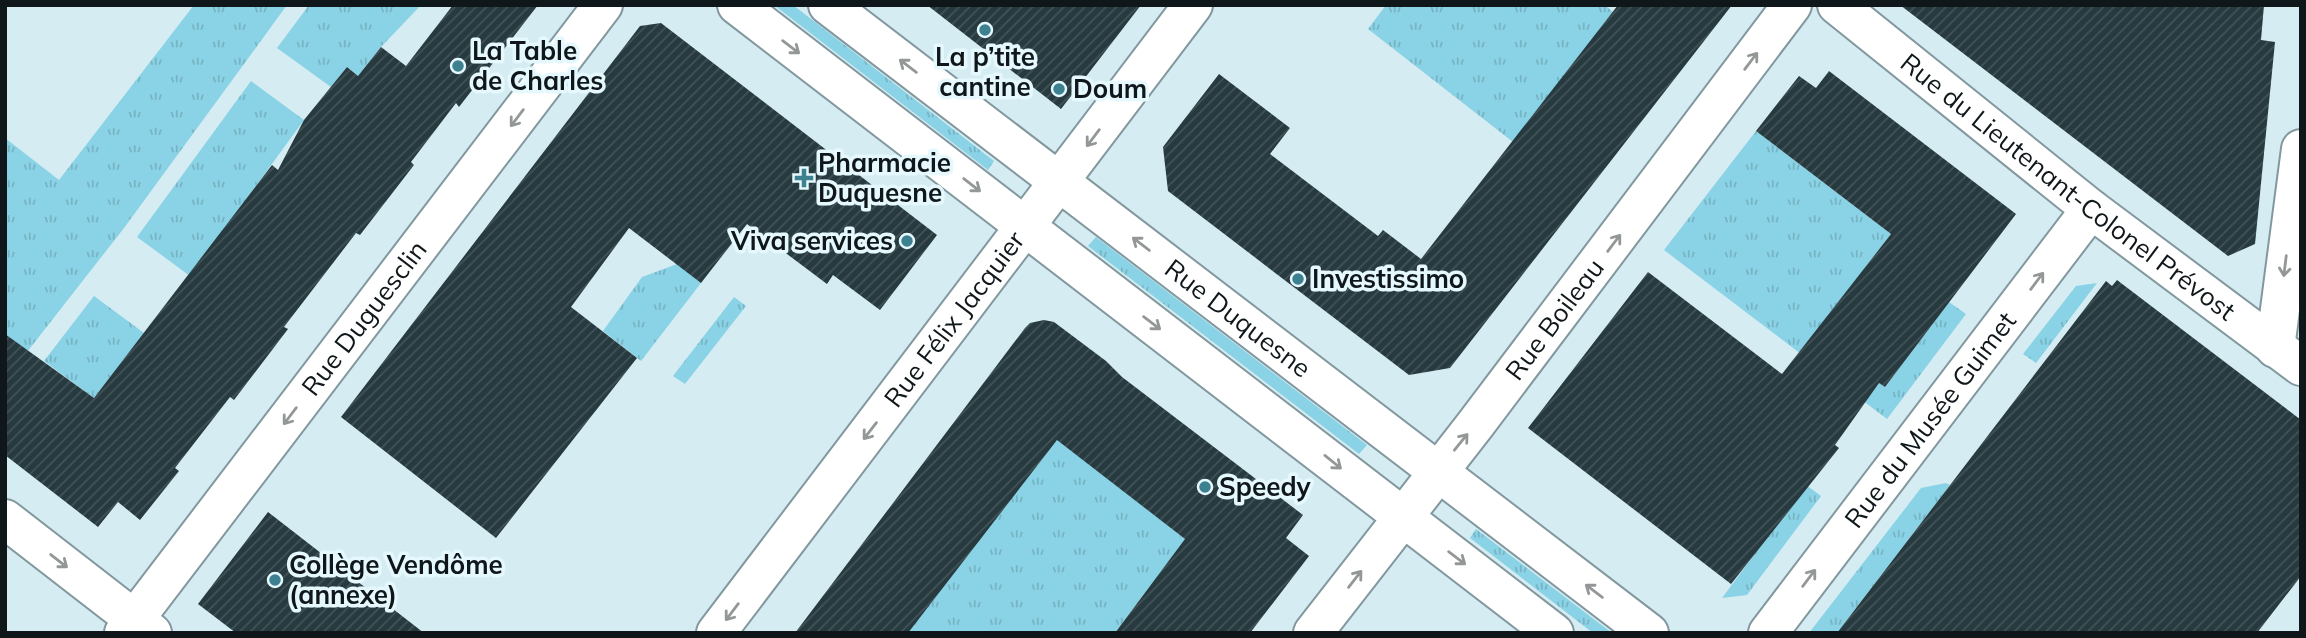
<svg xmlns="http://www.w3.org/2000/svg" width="2306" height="638" viewBox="0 0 2306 638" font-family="Mulish,sans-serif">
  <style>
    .grass { fill: url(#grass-tufts) }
    .building { fill: url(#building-hatch) }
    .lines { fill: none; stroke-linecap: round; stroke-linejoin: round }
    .street-casing { stroke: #82989e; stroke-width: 42 }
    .primary-casing { stroke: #82989e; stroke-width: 42 }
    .street { stroke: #fff; stroke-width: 38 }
    .primary { stroke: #fff; stroke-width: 38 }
    .oneway { stroke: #939798 }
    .poi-dot { fill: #3d8090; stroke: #e5f8fd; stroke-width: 2.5 }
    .labels { text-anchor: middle; stroke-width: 7; stroke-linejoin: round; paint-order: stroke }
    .poi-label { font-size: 26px; font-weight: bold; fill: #0f171a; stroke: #e5f8fd; text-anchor: start }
    .street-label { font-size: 26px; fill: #0f171a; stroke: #e5f8fd }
  </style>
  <defs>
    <pattern id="grass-tufts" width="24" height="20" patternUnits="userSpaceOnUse" patternTransform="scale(1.75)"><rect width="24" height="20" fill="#8ad2e5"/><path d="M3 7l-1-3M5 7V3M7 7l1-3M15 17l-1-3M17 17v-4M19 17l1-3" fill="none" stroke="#76b4c4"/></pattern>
    <pattern id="building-hatch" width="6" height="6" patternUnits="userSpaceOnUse" patternTransform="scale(1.75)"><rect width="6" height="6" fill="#263a3f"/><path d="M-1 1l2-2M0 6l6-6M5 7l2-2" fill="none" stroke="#435358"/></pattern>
  </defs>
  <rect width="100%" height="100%" fill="#d4ecf2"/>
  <path class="grass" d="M194,5H287L124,228L27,352L5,334V138L59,180Z
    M309,5H421L381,47L358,76L347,67L331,87L277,48Z
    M774,5H793L994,161L988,170Z
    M1386,5H1605L1613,12L1513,142L1368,29Z
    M251,81L304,120L190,276L137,237Z
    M1756,131L1891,234L1814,334L1885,387L1949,302L1966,314L1887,419L1664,250Z
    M1096,237L1367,445L1359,454L1088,246Z
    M677,264L701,283L641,361L603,331L642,277Z
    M2097,283L2036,363L2023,354L2076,286Z
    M94,296L144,333L94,398L44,361Z
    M734,297L746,306L685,384L673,376Z
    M1050,433L1200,551L1153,582L1115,633H908Z
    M1946,483L1950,485L1837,633H1809L1921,488Z
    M1806,485L1821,496L1747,595L1722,598Z
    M1476,529L1612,633H1593L1470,538Z"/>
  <path class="building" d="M453,5H538L459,107L456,103L411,162L414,165L360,235L356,233L284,327L288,329L234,400L230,397L175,468L179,471L140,520L118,502L98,527L5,455V334L94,398L272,165L278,170L304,120L347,67L358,76L381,47L406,66Z
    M927,5H1141L1061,109Z
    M1618,5H1732L1450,368L1409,375L1168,191L1163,147L1219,74L1290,128L1270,154L1378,236L1383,230L1421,259Z
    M1900,5H2264L2261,40L2275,42L2255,244L2228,256Z
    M661,23L937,235L880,310L833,275L827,284L747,224L701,283L629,228L571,307L637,358L496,538L341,417L640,26Z
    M1829,71L2016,214L1885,387L1879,383L1835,445L1839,448L1731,584L1528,428L1648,272L1782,374L1891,234L1756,131L1799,76L1816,88Z
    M2117,280L2301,420V576L2257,633H1837L2106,281L2112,286Z
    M1044,320L1054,322L1106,361L1122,377L1303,515L1286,538L1309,556L1250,633H1115L1185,539L1057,440L908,633H795L1025,328L1030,323Z
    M268,512L424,633H236L198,604Z"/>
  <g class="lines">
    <g class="street-casing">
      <g id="street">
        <path id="s1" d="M1837,5L2091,209L2301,366"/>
        <path d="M2275,348L2301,149"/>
        <path d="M5,519L152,633"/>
        <path id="s2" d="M124,633L603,5"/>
        <path id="s3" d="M716,633L1193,5"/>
        <path id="s4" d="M1313,633L1475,425L1792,5"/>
        <path id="s5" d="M1768,633L2091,209"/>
      </g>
    </g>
    <g class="primary-casing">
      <g id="primary">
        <path d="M737,5L1554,633"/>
        <path id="s6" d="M828,5L1649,633"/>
      </g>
    </g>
    <use href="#street" class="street"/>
    <use href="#primary" class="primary"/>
  </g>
  <defs><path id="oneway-shaft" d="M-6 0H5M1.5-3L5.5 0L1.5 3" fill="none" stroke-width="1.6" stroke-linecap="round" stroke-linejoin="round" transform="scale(1.75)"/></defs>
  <g class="oneway">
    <use href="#oneway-shaft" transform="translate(791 47) rotate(37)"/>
    <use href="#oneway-shaft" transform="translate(1751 61) rotate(-53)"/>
    <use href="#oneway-shaft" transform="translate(908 66) rotate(-143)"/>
    <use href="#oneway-shaft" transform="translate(517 118) rotate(127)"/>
    <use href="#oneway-shaft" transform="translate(1093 138) rotate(127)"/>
    <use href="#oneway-shaft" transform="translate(972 185) rotate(38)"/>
    <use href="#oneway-shaft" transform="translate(1614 243) rotate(-53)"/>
    <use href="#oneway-shaft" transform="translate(1141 244) rotate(-143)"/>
    <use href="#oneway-shaft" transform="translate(2285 266) rotate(97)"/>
    <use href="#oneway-shaft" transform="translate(2037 281) rotate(-53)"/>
    <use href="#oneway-shaft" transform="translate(1152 323) rotate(37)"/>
    <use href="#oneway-shaft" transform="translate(290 416) rotate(127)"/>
    <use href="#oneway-shaft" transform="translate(870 431) rotate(128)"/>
    <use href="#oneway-shaft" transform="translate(1461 442) rotate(-51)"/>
    <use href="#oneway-shaft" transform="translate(1333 462) rotate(39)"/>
    <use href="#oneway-shaft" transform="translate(1457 558) rotate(37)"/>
    <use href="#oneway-shaft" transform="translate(59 561) rotate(38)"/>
    <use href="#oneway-shaft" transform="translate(1809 578) rotate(-53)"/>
    <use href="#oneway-shaft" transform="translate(1355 579) rotate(-52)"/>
    <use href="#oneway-shaft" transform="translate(1594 591) rotate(-143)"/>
    <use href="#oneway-shaft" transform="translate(732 612) rotate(127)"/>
  </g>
  <g class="poi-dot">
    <circle cx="985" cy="30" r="7"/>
    <circle cx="458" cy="66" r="7"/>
    <circle cx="1059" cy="89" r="7"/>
    <path d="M800.5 167.5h7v7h7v7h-7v7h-7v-7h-7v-7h7z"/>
    <circle cx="907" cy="241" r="7"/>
    <circle cx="1298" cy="279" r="7"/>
    <circle cx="1205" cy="487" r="7"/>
    <circle cx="275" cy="580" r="7"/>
  </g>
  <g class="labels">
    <g class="poi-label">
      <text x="472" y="60">La Table<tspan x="472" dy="30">de Charles</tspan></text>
      <text x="985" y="66" text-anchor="middle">La p’tite<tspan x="985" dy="30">cantine</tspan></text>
      <text x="1073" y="98">Doum</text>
      <text x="818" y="172">Pharmacie<tspan x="818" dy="30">Duquesne</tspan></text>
      <text x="893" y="250" text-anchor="end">Viva services</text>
      <text x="1312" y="288">Investissimo</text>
      <text x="1219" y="496">Speedy</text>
      <text x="289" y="574">Collège Vendôme<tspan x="289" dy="30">(annexe)</tspan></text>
    </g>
    <g class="street-label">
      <text dy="9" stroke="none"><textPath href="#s1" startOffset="294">Rue du Lieutenant-Colonel Prévost</textPath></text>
      <text dy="9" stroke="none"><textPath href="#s2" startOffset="396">Rue Duguesclin</textPath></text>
      <text dy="9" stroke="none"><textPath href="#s3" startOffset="394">Rue Félix Jacquier</textPath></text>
      <text dy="9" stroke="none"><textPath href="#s6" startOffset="516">Rue Duquesne</textPath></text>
      <text dy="9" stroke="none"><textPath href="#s4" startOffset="396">Rue Boileau</textPath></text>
      <text dy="9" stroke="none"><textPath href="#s5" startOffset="268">Rue du Musée Guimet</textPath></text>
    </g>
  </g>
  <rect width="2306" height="638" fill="none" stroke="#0f171a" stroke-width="14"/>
</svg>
